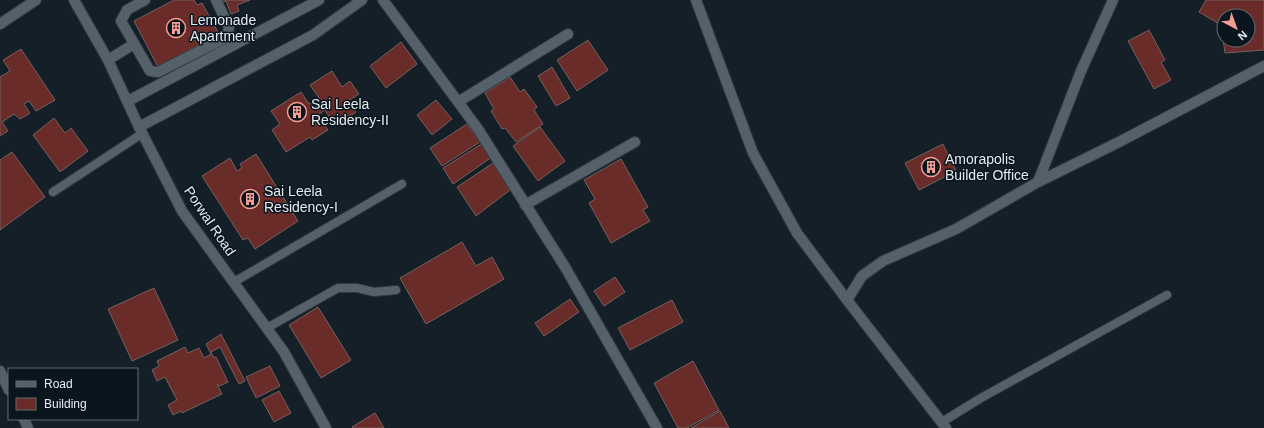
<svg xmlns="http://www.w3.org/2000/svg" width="1264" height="428" viewBox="0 0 1264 428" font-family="Helvetica,sans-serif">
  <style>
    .building { fill: #6a2c28; stroke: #73615f; fill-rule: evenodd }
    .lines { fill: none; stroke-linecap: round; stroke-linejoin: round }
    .lane-casing { stroke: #343a42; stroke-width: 10 }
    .street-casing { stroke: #343a42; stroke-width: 12 }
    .secondary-casing { stroke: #343a42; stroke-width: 12 }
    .lane { stroke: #54616b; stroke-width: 8 }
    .street { stroke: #54616b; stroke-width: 10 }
    .secondary { stroke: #54616b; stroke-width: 10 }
    .labels { text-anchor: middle; stroke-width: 3; stroke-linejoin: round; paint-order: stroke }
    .poi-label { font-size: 14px; fill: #e4ebf2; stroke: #0b151e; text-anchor: start }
    .street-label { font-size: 14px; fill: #e4ebf2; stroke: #0b151e }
  </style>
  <rect width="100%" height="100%" fill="#141f28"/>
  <path class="building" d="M174,0H194L197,5L202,3L219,34L158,67L134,21Z
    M222,0H250L237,5L239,11L231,14L226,1L223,2Z
    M1206,0H1264V50L1225,53L1221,25L1199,12ZM1224,16H1248V40H1224Z
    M1149,30L1165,60L1161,62L1171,80L1154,89L1128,41Z
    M588,40L608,70L577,91L557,60Z
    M401,42L417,64L386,88L370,66Z
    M21,49L55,100L36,111L29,101L24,104L30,113L20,119L14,114L2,122L8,131L0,136V77L10,71L3,60Z
    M552,67L570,98L556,106L538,76Z
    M332,71L342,87L350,81L359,94L348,101L356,112L335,126L325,110L318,115L328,130L312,140L310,137L286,152L272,130L280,124L271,111L301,92L309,104L319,98L310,85Z
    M510,77L520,92L524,89L537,107L534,110L543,124L516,142L505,128L502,129L491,111L494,109L485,93Z
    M436,100L452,119L432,135L417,115Z
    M54,118L65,133L71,128L88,151L60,172L33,135Z
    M467,124L480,142L442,166L430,148Z
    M540,127L565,161L538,181L513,146Z
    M483,143L492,157L453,184L443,168Z
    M943,144L956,171L919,190L905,163Z
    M12,152L45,197L0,230V160Z
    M256,154L298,221L255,249L248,238L243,240L202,176L230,158L237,171L242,168L240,164Z
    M621,159L648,207L643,210L650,221L611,243L589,203L595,199L584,180Z
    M493,163L510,190L476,216L457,187Z
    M462,242L476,266L492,257L504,279L426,324L400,278Z
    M615,277L625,292L604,306L594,291Z
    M154,288L178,340L132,361L108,309Z
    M570,299L579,312L544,336L535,323Z
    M672,300L683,322L630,350L618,328Z
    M318,307L351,360L321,378L289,325Z
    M221,334L245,381L239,384L220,347L211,352L213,357H216L228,382L220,386L217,384L222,394L182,413L181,411L173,415L168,405L177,400L165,377L157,381L152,370L159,366L157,361L185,347L188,353L199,348L204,358L211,354L206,344Z
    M693,361L719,410L687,428H678L654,383Z
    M270,366L280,386L256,398L246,377Z
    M279,391L291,413L274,422L262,400Z
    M720,411L729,428H691Z
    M375,413L384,428H353L352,427Z"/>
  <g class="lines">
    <g class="lane-casing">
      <path id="lane" d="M53,192L143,133
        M234,282L402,184
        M267,328L338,288H357L374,292L396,290
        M942,422L981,398L1167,295"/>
    </g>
    <g class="street-casing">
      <path id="street" d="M145,0L127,10L121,21L150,71L158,72L227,37L229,27L216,0
        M383,0L478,129L565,267L657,428
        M0,24L36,0
        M108,60L134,44
        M128,101L319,0
        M458,102L568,34
        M139,127L313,35L362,0
        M1038,182L1081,71L1113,0
        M525,205L635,142
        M847,300L862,276L883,261L956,229L1038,182L1119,142L1264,66
        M0,371L9,390
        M24,419L28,428"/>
    </g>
    <g class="secondary-casing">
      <path id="secondary" d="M74,0L108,60L139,127L182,211L284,352L326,428
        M696,0L753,153L797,233L847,300L946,428"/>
    </g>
    <use href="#lane" class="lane"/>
    <use href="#street" class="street"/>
    <use href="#secondary" class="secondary"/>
  </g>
  <defs>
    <g id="building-ring" transform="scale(1)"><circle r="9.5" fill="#0b151e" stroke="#f59c93" stroke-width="1.5"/><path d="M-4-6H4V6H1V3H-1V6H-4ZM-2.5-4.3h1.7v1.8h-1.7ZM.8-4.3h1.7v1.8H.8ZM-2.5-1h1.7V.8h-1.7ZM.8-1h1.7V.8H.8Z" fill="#f59c93"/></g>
  </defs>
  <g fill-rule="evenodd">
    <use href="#building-ring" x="176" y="28"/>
    <use href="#building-ring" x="297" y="112"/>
    <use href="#building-ring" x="931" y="167"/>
    <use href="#building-ring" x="250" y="199"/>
  </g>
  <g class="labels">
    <g class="poi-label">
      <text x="190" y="25">Lemonade<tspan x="190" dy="16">Apartment</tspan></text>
      <text x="311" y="109">Sai Leela<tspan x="311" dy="16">Residency-II</tspan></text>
      <text x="945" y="164">Amorapolis<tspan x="945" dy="16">Builder Office</tspan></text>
      <text x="264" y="196">Sai Leela<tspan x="264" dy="16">Residency-I</tspan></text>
    </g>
    <g class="street-label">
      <text transform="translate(210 221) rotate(56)" y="5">Porwal Road</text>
    </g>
  </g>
  <rect x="8" y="368" width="130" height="52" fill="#0b151e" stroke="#626b73"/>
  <rect x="16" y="381" width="20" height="6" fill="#54616b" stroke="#626b73"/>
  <text x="44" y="388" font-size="12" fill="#e4ebf2">Road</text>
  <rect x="16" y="398" width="20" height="12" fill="#6a2c28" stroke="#626b73"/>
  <text x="44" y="408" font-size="12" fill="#e4ebf2">Building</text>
  <g transform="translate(1236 28) rotate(139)"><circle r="19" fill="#0b151e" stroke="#626b73"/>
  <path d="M0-3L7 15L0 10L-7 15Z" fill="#f59c93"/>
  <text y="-6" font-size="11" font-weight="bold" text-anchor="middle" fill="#e4ebf2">N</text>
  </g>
</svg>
